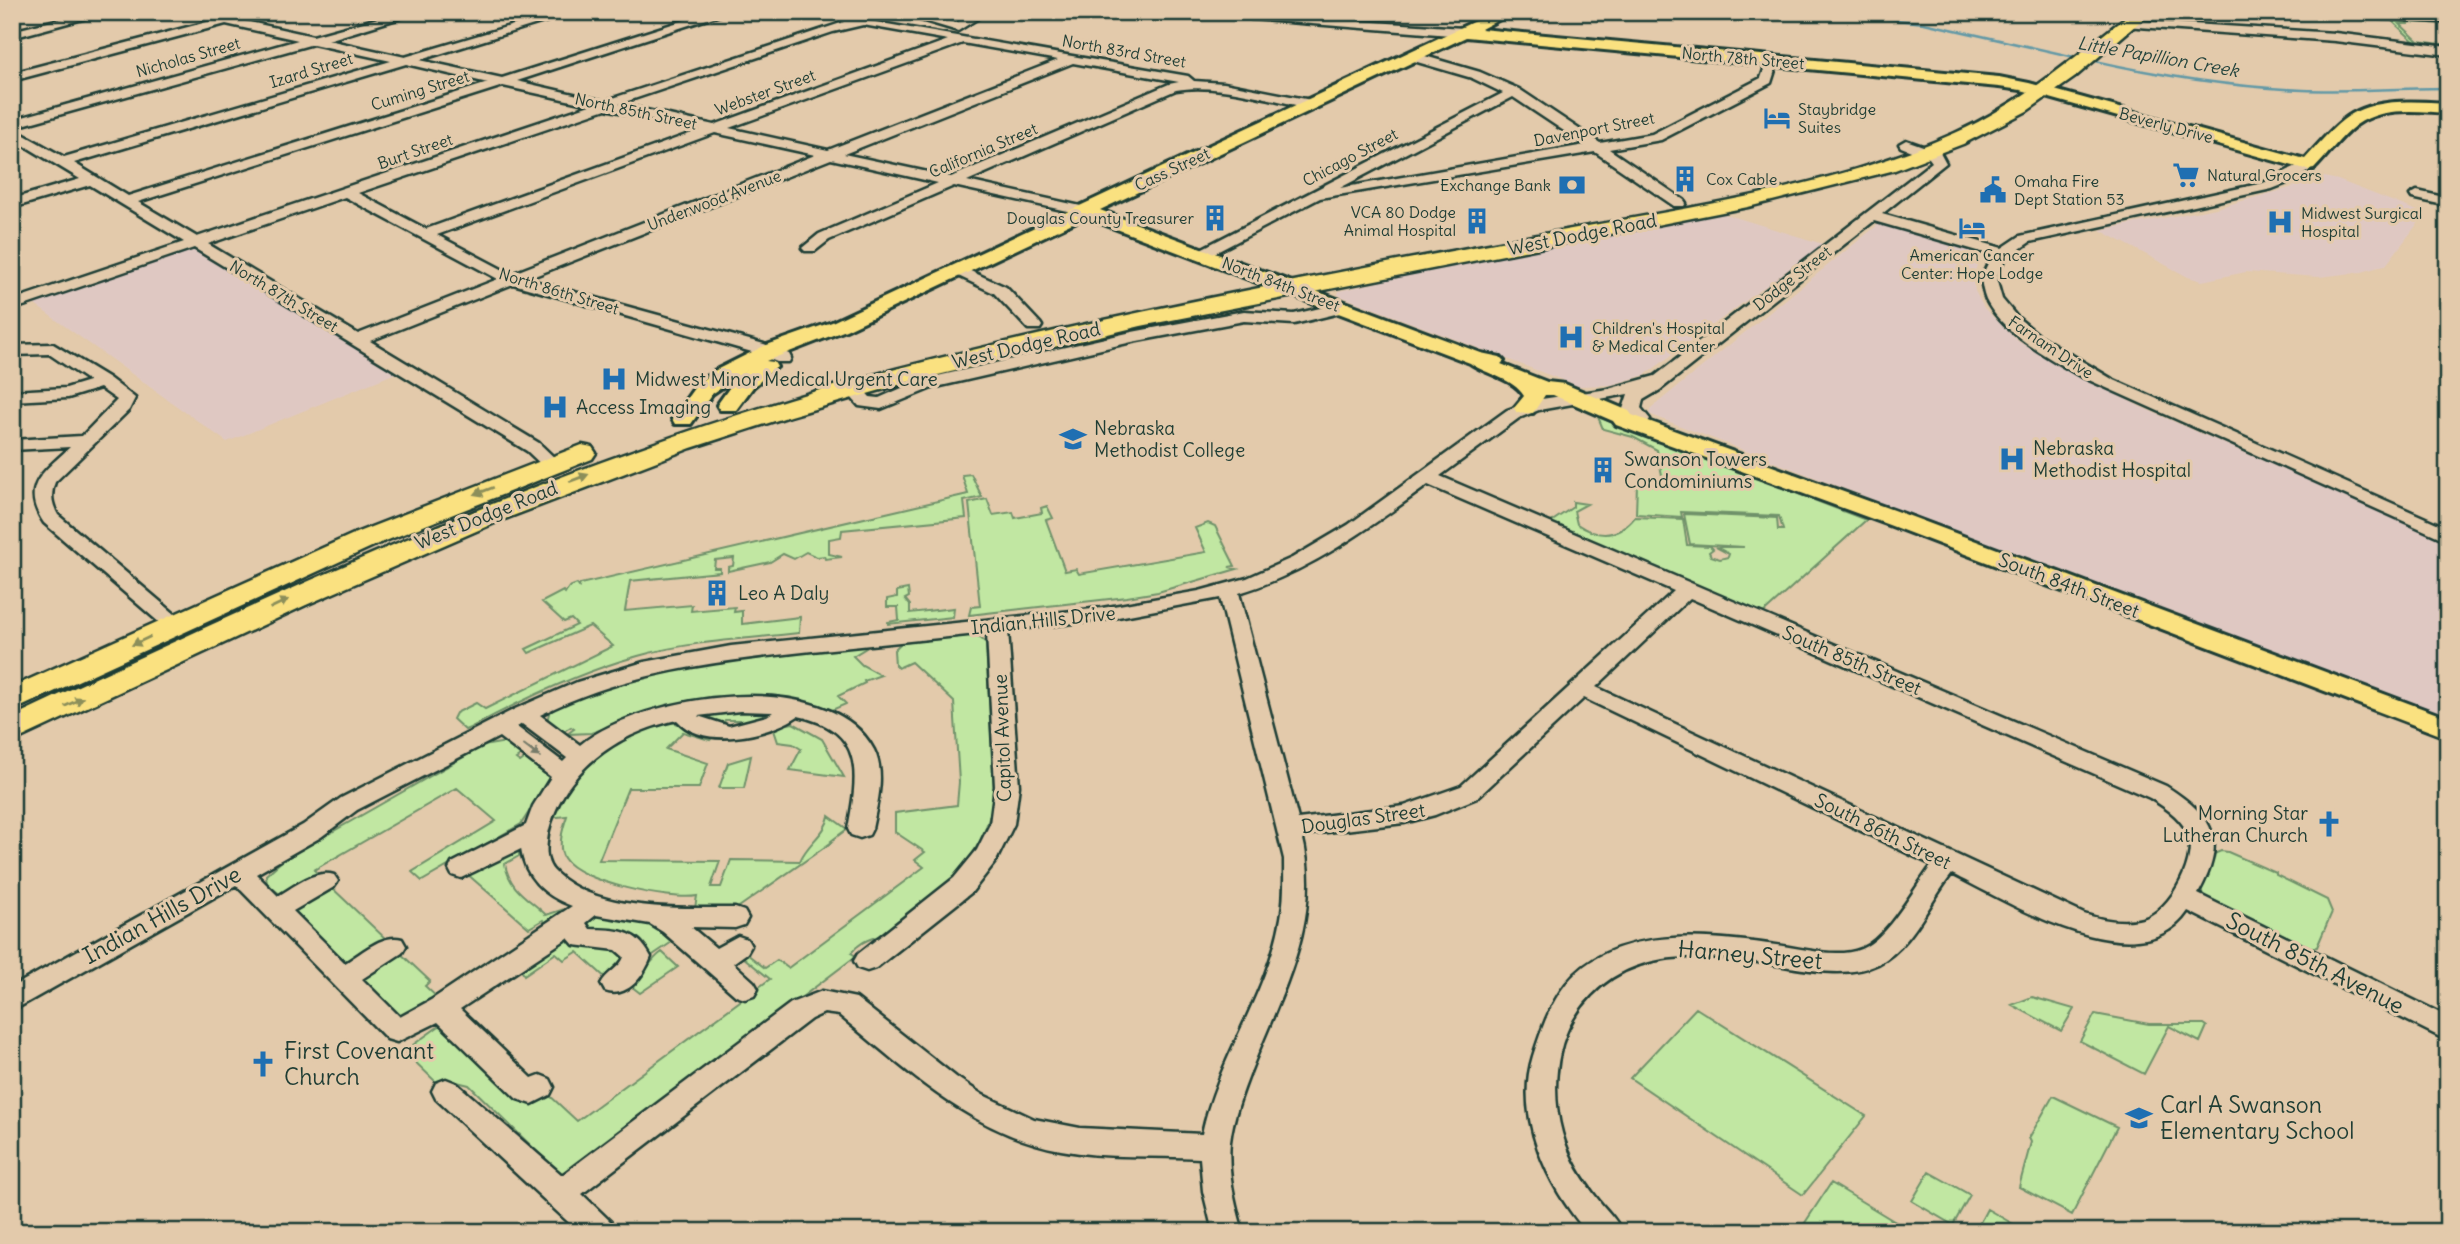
<svg xmlns="http://www.w3.org/2000/svg" width="2460" height="1244" viewBox="0 0 2460 1244" font-family="Delius,sans-serif">
  <style>
    .built { fill: #dfc8c2 }
    .green { fill: #c1e7a2; stroke: #70926b; stroke-width: 2 }
    .lines { fill: none; stroke-linecap: round; stroke-linejoin: round }
    .stream { stroke: #6399a6; stroke-width: 2.5 }
    .minor-casing { stroke: #1f3d34; stroke-width: 5 }
    .major-casing { stroke: #1f3d34; stroke-width: 6 }
    .highway-casing { stroke: #1f3d34; stroke-width: 5 }
    .minor { fill: #e3caab; fill-rule: evenodd }
    .major { fill: #fae180; fill-rule: evenodd }
    .highway { fill: #fae180; fill-rule: evenodd }
    .oneway { fill: #8c8f5a }
    .oneway2 { fill: #777c6a }
    .labels { text-anchor: middle; stroke-width: 6; stroke-linejoin: round; paint-order: stroke }
    .far-street-label { font-size: 16px; fill: #1f3d34; stroke: #e3caab }
    .far-poi-label { font-size: 16px; fill: #1f3d34; stroke: #e3caab; text-anchor: start }
    .far-water-label { font-size: 18px; font-style: italic; fill: #25453e; stroke: #e3caab }
    .street-label { font-size: 19px; fill: #1f3d34; stroke: #e3caab }
    .poi-label { font-size: 19px; fill: #1f3d34; stroke: #e3caab; text-anchor: start }
    .near-street-label { font-size: 23px; fill: #1f3d34; stroke: #e3caab }
    .near-poi-label { font-size: 23px; fill: #1f3d34; stroke: #e3caab; text-anchor: start }
  </style>
  <rect width="100%" height="100%" fill="#e3caab"/>
  <filter id="ink" filterUnits="userSpaceOnUse"><feTurbulence type="fractalNoise" baseFrequency=".0143" numOctaves="2"/><feDisplacementMap in="SourceGraphic" scale="14" xChannelSelector="R" yChannelSelector="G"/><feConvolveMatrix kernelMatrix="1 2 1 2 8 2 1 2 1" color-interpolation-filters="sRGB"/></filter>
  <g filter="url(#ink)">
    <path class="built" d="M2320,176L2338,180L2425,214L2386,265L2362,272L2319,277L2246,272L2202,281L2188,277L2100,230L2216,208L2290,188Z
      M1718,212L1823,244L1645,375L1611,385L1578,386L1338,295L1339,291L1439,268Z
      M1879,224L1981,254L1973,277L1975,291L1984,308L2018,341L2049,360L2141,407L2448,542V720L1649,414L1651,408Z
      M191,248L396,373L227,442L31,302Z"/>
    <path class="green" d="M2296,12L2448,20V24L2407,22L2408,24H2400L2418,41L2448,45V49L2418,45L2391,20Z
      M1598,417L1866,520L1761,615L1548,524L1573,507V502L1587,504L1574,511L1577,524C1599,539 1618,538 1635,517L1683,519L1687,545L1710,546L1713,549L1709,552L1711,556L1720,559L1728,557L1729,554L1716,547H1744L1690,544L1684,514L1777,518L1778,530H1783L1779,516L1681,512L1682,517L1636,514L1637,484L1664,485L1657,450L1633,437L1603,429Z
      M971,474L982,497L964,501L966,518L842,530L841,537L829,539V554L842,557L825,559L824,556L817,557L806,552L794,559L783,554L770,562L728,571V567L733,566L734,558L715,560L714,568H720V572L630,581L625,611L692,605L691,611L735,607L734,612L742,611V624L800,617L799,633C746,639 690,641 638,656C580,672 523,699 470,728L465,730L453,719L456,713L476,703L485,709L613,646L590,626L529,653L526,649L577,625L571,619L564,622L542,602L563,591L565,593L569,587L577,584L579,587L580,584L968,494L962,475Z
      M987,499L993,515L1013,512L1015,518L1042,513L1041,508L1047,506L1053,518L1046,520L1065,571L1076,569L1079,574L1206,552L1195,528L1208,523L1215,526L1235,566L1229,567L1237,569L1158,592L1127,597L969,615L971,607L980,606L969,503Z
      M908,589L909,597L905,599L910,605V613L954,608L953,617L888,624V622L899,620L898,607H887V599L897,597V591Z
      M966,636H978L986,643L994,787C992,854 939,896 888,931C875,940 864,937 851,953L856,956L574,1170L564,1174L558,1172L469,1085L457,1082L440,1086L406,1053V1050L442,1024L547,1093L577,1121L770,979L743,957L747,954L765,968L777,960L788,968L924,867L915,860L925,852L895,832V813L957,805L959,782L954,702L911,662L898,668L895,665L894,650L901,643Z
      M864,646L866,648L853,656L862,665L881,675L864,681L865,683L838,696L846,704L832,710L809,702L776,699L617,724L591,733L567,734L574,729L571,727L562,732L547,722L549,713C560,703 574,699 587,694C675,660 771,656 864,646Z
      M737,711L772,712L773,714L739,724L740,720H725L724,723L705,717L707,714Z
      M672,722L715,735L710,740L683,732L666,749L708,763L699,788H628L599,860L720,861L711,887H721L731,860L800,861C807,843 826,834 829,816L847,829L831,841L832,842L736,909L695,908L697,896C671,901 578,882 564,858C557,846 563,828 567,816L548,818L582,766L630,733Z
      M793,723L822,739L844,777L790,770L801,749L793,744L778,742L773,727Z
      M506,742L523,754L516,759L520,762L527,757L549,776L546,786L521,824L422,881L412,872L496,821L457,788L314,870L320,876L281,895L267,884L266,875L283,860L483,746Z
      M751,756L744,788H719L728,763Z
      M515,850L519,851V856L505,864C510,891 529,898 546,915L561,910L550,927L543,920L529,928L466,873Z
      M2221,851L2228,852L2276,873V875L2327,900L2332,912L2317,947L2307,948L2205,899L2200,888L2211,867L2214,854Z
      M329,885L388,941L346,963L294,911Z
      M594,916L652,925L672,942L647,959L646,946C631,924 608,938 588,928L589,921Z
      M562,938H571L587,947L618,948L627,957L608,980L577,952L564,960L556,953L524,975L520,968Z
      M397,950L430,981L425,986L440,1000L405,1018L397,1015L361,978Z
      M662,952L678,967L640,993L631,986C644,975 649,961 662,952Z
      M2032,997L2074,1009L2061,1031L2012,1005Z
      M1696,1008L1866,1116L1803,1195L1630,1078Z
      M2095,1014L2149,1024H2204L2207,1026L2200,1042L2169,1026L2144,1074L2080,1041Z
      M2053,1096L2117,1127L2072,1215L2019,1187L2031,1142L2029,1138Z
      M1929,1172L1970,1195L1953,1225L1912,1201Z
      M1831,1183L1912,1232H1799Z
      M1987,1209L2027,1232H1975Z"/>
    <g class="lines">
      <path class="stream" d="M1825,12L1924,23L2079,58
        M2091,60C2161,76 2231,87 2303,90C2351,92 2400,88 2448,88"/>
      <g class="minor-casing">
        <path id="minor" d="M88,12H109L12,38V31Z
          M180,12H203L226,17L245,12H265L240,20L313,36L400,12H420L328,40L405,57L557,12H576L420,60L502,78L710,12H729L517,81L604,101L844,22L816,12H836L858,19L1188,76L1194,81L1224,83L1311,100L1317,104L1311,108C1268,100 1219,83 1176,90L967,181L1090,208L1092,211L1085,215L954,186L829,240L815,251H805L802,248L819,234L938,183L831,159L527,279L764,344L789,354L791,358L789,362H777L752,352L513,284L370,341L539,443L561,464L552,470L545,468L527,451L194,248L12,310V300L184,242L90,185L12,208V199L80,179L12,138V128L64,157L391,61L313,44L12,128V120L298,40L226,24L12,81V73L211,21ZM863,25L948,40L714,125L619,104L833,32ZM963,43L1058,60L828,150L729,128ZM1073,63L1179,82L1169,84L951,177L844,154ZM406,64L488,83L128,196L74,163ZM503,86L590,105L197,237L138,202ZM606,109L700,130L426,229L358,193ZM715,133L815,155L511,274L437,235ZM345,197L498,279L358,334L208,244Z
          M894,12H914L956,23L974,12H988L958,31Z
          M1255,14L1463,28L1469,32L1463,36L1251,19V15Z
          M2128,20L2335,33L2448,47V55L2335,41L2124,26L2122,24Z
          M1411,52L1480,72L1519,89L1600,143L1652,134L1761,78L1768,58L1778,61L1771,83L1661,140L1609,149L1684,200L1686,203L1684,206H1674L1595,152L1320,198L1207,257H1197L1194,254L1197,251L1503,93L1472,78L1407,59V53ZM1513,97L1585,145L1340,188Z
          M1906,140L1940,152L1946,163L1882,214L2002,248L2020,236L2263,183C2275,178 2303,160 2313,162V168L2295,180L2272,189L2030,242L2004,260L1996,278L2002,299L2017,317L2040,336L2112,379L2448,528V541L2080,376C2048,357 2003,334 1986,300C1983,293 1982,285 1981,278L1992,255L1874,221L1660,390L1643,400L1641,408L1650,419L1647,423H1635L1623,409L1628,394L1539,410L1519,418L1440,476L2166,786C2216,818 2227,841 2198,894L2448,1017V1041L2188,911C2139,984 2009,902 1952,874C1929,902 1912,947 1878,964C1851,977 1818,971 1789,967C1710,954 1621,939 1573,1019C1554,1051 1552,1097 1562,1133C1569,1159 1583,1181 1600,1202C1608,1212 1617,1220 1622,1232H1587C1548,1187 1514,1117 1533,1056C1541,1031 1549,1006 1566,984C1614,924 1710,936 1776,945C1802,948 1836,959 1861,949C1888,938 1914,888 1932,865L1584,698L1477,798L1435,815L1404,823L1302,835C1324,920 1281,993 1251,1070C1242,1094 1233,1117 1230,1142C1227,1172 1235,1203 1243,1232H1213L1203,1191L1200,1158C1154,1155 1107,1159 1061,1150C972,1134 907,1070 839,1015L824,1013L811,1019L582,1194L611,1222L615,1232H579L436,1099L432,1091L436,1083L446,1079L456,1083L562,1175L791,1003L822,991L856,998L956,1077L983,1095L1034,1119L1080,1128L1202,1134C1218,1058 1268,994 1281,918C1285,898 1284,879 1284,859L1220,598L1102,620L1008,630L1019,786L1014,824L996,861L972,892L876,968L867,971L858,968L854,961L858,954L954,878L977,850L990,824L995,786L987,633C929,639 871,645 812,651C719,661 624,672 540,715L580,745C642,694 831,665 874,750C886,774 877,804 872,829L869,835L860,838L851,835L848,829C858,775 866,731 798,716C769,736 703,750 677,720C617,733 562,771 548,834C546,847 544,863 556,873C597,912 681,908 735,908L744,911L748,918L744,925L735,928L691,927L716,948L738,936L747,939L751,946L747,953L733,963L754,982L758,989L754,996L745,999L736,996L663,932L650,924L596,915L586,923L590,929C619,930 636,929 651,957C644,976 627,999 605,991L601,984C606,973 621,967 624,957L616,950L574,945L568,938L460,1009L532,1078L540,1075L550,1079L554,1087L550,1095L532,1104L517,1099L438,1022L397,1042L387,1039L236,885L12,1011V987L303,825L341,798L515,709L577,682L644,662L731,646L1102,608L1199,591L1247,578L1292,558L1348,525L1507,410L1535,400L1608,389L1655,376L1932,162L1929,158L1901,147L1899,144ZM1428,485L1674,591L1461,786L1404,806L1298,819L1239,593C1310,572 1369,528 1428,485ZM1690,598L2150,798C2163,806 2179,816 2186,830C2201,856 2170,912 2143,919C2124,924 2102,920 2084,914L1596,687ZM740,711L773,712L767,716L729,726L698,716ZM522,724L567,758L563,762L517,727ZM499,737L551,777L533,806L526,825L452,863L449,869L452,875L461,878L521,849C525,878 545,896 572,906L431,1000L400,1017L362,979L402,953L406,946L402,939C383,933 362,953 345,963L293,911L334,887L338,881L334,875C315,869 294,887 278,896L256,874L321,837L357,810Z
          M2417,191L2448,198V206L2412,198L2410,195Z
          M957,265L1006,287L1040,323L1042,326L1040,329H1028L994,293L952,273L949,270L952,267Z
          M1342,303L1350,308L1348,311L1294,324L1244,321L1132,342L932,388L881,409L859,406L844,389L853,384L859,385L870,397L879,398L920,380L1132,332L1244,311L1294,314Z
          M53,344L109,378L135,398L129,410L55,482C50,495 52,504 58,515L182,620L186,625L182,630H168L44,523C19,486 44,472 70,447L12,450V440L82,436L117,400L100,388L68,398L12,401V391L66,388L89,381L49,354L12,355V345Z"/>
      </g>
      <g class="major-casing">
        <path id="major" d="M1494,12H1513L1481,29L1999,77L2029,83L2305,159C2317,146 2329,131 2343,120C2371,97 2414,101 2448,103V113C2418,111 2382,106 2356,125C2340,137 2328,155 2314,169L2308,170L2021,90L1999,87L1466,37L1100,210L1481,353L1500,357L1504,361L1501,364L1547,382L1565,384L1629,411L1632,415L1907,515L2448,718V738L1889,525L1616,425L1613,421L1553,395H1545L1533,413H1517L1514,408L1524,396C1513,378 1487,375 1470,363L1085,217L846,330L766,361L774,362L777,367L753,387L736,410H720L717,405L737,377L749,369L712,394L691,424H675L672,419L697,384L714,371L764,346L832,322Z
          M2337,12L2448,14V22L2344,16Z"/>
      </g>
      <g class="highway-casing">
        <path id="highway" d="M2132,12H2151L2074,78L2027,111L1963,144L1895,170L1748,207L1141,326L909,382L790,416L691,448L497,522L306,605L12,742V717C299,583 588,449 896,369C1104,316 1315,276 1527,237C1666,211 1826,191 1955,133C2022,103 2075,57 2132,12Z
          M582,445L592,447L596,453L592,459L378,544L12,711V687L358,532Z"/>
      </g>
      <use href="#minor" class="minor"/>
      <use href="#major" class="major"/>
      <use href="#highway" class="highway"/>
    </g>
    <defs><path id="oneway-solid" d="M-6-.8H1V-3.2L6.5 0L1 3.2V.8H-6Z" transform="scale(1.75)"/></defs>
    <g class="oneway">
      <use href="#oneway-solid" transform="translate(579 478) rotate(-21)"/>
      <use href="#oneway-solid" transform="translate(484 491) rotate(159)"/>
      <use href="#oneway-solid" transform="translate(279 604) rotate(-26)"/>
      <use href="#oneway-solid" transform="translate(141 641) rotate(155)"/>
      <use href="#oneway-solid" transform="translate(74 702) rotate(-25)"/>
    </g>
    <use class="oneway2" href="#oneway-solid" transform="translate(532 751) rotate(37)"/>
  </g>
  <defs>
    <g id="hotel-bare" transform="scale(2.1)"><path d="M-6-4.5h1.5V1H6V5H4.5V3h-9V5H-6ZM-4 0a1.8 1.8 0 1 1 3.6 0ZM.5 0V-2.5h3Q6-2.5 6 0Z" fill="#1f6fb2" stroke="#e3caab" stroke-width="2.5" paint-order="stroke"/></g>
    <g id="supermarket-bare" transform="scale(2.1)"><path d="M-6-5.5h2.5l.6 2H6L4.5 2H-2.5L-4.4-4H-6ZM-1.5 3.2a1.3 1.3 0 1 0 .1 0ZM3 3.2a1.3 1.3 0 1 0 .1 0Z" fill="#1f6fb2" stroke="#e3caab" stroke-width="2.5" paint-order="stroke"/></g>
    <g id="building-bare" transform="scale(2.1)"><path d="M-4-6H4V6H1V3H-1V6H-4ZM-2.5-4.3h1.7v1.8h-1.7ZM.8-4.3h1.7v1.8H.8ZM-2.5-1h1.7V.8h-1.7ZM.8-1h1.7V.8H.8Z" fill="#1f6fb2" stroke="#e3caab" stroke-width="2.5" paint-order="stroke"/></g>
    <g id="bank-bare" transform="scale(2.1)"><path d="M-6-4H6V4H-6ZM0-2.3a2.3 2.3 0 1 0 0 4.6a2.3 2.3 0 1 0 0-4.6Z" fill="#1f6fb2" stroke="#e3caab" stroke-width="2.5" paint-order="stroke"/></g>
    <g id="civic-bare" transform="scale(2.1)"><path d="M-.6-6.5H3V-4.5H.6V-3L4-1V1h2V6H-6V1h2V-1L-.6-3ZM-1.2 2.5V6h2.4V2.5Z" fill="#1f6fb2" stroke="#e3caab" stroke-width="2.5" paint-order="stroke"/></g>
    <g id="hospital-bare" transform="scale(2.1)"><path d="M-5-5h3v3.5h4V-5h3V5h-3V1.5h-4V5h-3Z" fill="#1f6fb2" stroke="#e3caab" stroke-width="2.5" paint-order="stroke"/></g>
    <g id="school-bare" transform="scale(2.1)"><path d="M0-5L7-2L0 1L-7-2ZM-4 1L0 2.5L4 1V4Q0 6-4 4Z" fill="#1f6fb2" stroke="#e3caab" stroke-width="2.5" paint-order="stroke"/></g>
    <g id="church-bare" transform="scale(2.1)"><path d="M-1.2-6h2.4v3.5h3.3v2.4h-3.3V6h-2.4V-.1h-3.3v-2.4h3.3Z" fill="#1f6fb2" stroke="#e3caab" stroke-width="2.5" paint-order="stroke"/></g>
  </defs>
  <g fill-rule="evenodd">
    <use href="#hotel-bare" x="1777" y="118"/>
    <use href="#supermarket-bare" x="2186" y="175"/>
    <use href="#building-bare" x="1685" y="179"/>
    <use href="#bank-bare" x="1572" y="185"/>
    <use href="#civic-bare" x="1993" y="190"/>
    <use href="#building-bare" x="1215" y="218"/>
    <use href="#building-bare" x="1477" y="221"/>
    <use href="#hospital-bare" x="2280" y="222"/>
    <use href="#hotel-bare" x="1972" y="228"/>
    <use href="#hospital-bare" x="1571" y="337"/>
    <use href="#hospital-bare" x="614" y="379"/>
    <use href="#hospital-bare" x="555" y="407"/>
    <use href="#school-bare" x="1073" y="439"/>
    <use href="#hospital-bare" x="2012" y="459"/>
    <use href="#building-bare" x="1603" y="470"/>
    <use href="#building-bare" x="717" y="593"/>
    <use href="#church-bare" x="2329" y="824"/>
    <use href="#church-bare" x="263" y="1064"/>
    <use href="#school-bare" x="2139" y="1118"/>
  </g>
  <g class="labels">
    <g class="far-street-label">
      <text transform="translate(1124 51) rotate(10)" y="6">North 83rd Street</text>
      <text transform="translate(188 57) rotate(-16)" y="6">Nicholas Street</text>
      <text transform="translate(1743 58) rotate(5)" y="6">North 78th Street</text>
      <text transform="translate(311 70) rotate(-17)" y="6">Izard Street</text>
      <text transform="translate(420 90) rotate(-17)" y="6">Cuming Street</text>
      <text transform="translate(765 92) rotate(-20)" y="6">Webster Street</text>
      <text transform="translate(636 111) rotate(12)" y="6">North 85th Street</text>
      <text transform="translate(2166 125) rotate(15)" y="6">Beverly Drive</text>
      <text transform="translate(1594 129) rotate(-11)" y="6">Davenport Street</text>
      <text transform="translate(983 150) rotate(-23)" y="6">California Street</text>
      <text transform="translate(415 151) rotate(-19)" y="6">Burt Street</text>
      <text transform="translate(1350 157) rotate(-28)" y="6">Chicago Street</text>
      <text transform="translate(1172 169) rotate(-25)" y="6">Cass Street</text>
      <text transform="translate(714 200) rotate(-21)" y="6">Underwood Avenue</text>
      <text transform="translate(1792 278) rotate(-38)" y="6">Dodge Street</text>
      <text transform="translate(1281 284) rotate(21)" y="6">North 84th Street</text>
      <text transform="translate(559 291) rotate(17)" y="6">North 86th Street</text>
      <text transform="translate(284 296) rotate(31)" y="6">North 87th Street</text>
      <text transform="translate(2051 347) rotate(34)" y="6">Farnam Drive</text>
    </g>
    <g class="far-poi-label">
      <text x="1798" y="115">Staybridge<tspan x="1798" dy="18">Suites</tspan></text>
      <text x="2207" y="181">Natural Grocers</text>
      <text x="1706" y="185">Cox Cable</text>
      <text x="2014" y="187">Omaha Fire<tspan x="2014" dy="18">Dept Station 53</tspan></text>
      <text x="1551" y="191" text-anchor="end">Exchange Bank</text>
      <text x="1456" y="218" text-anchor="end">VCA 80 Dodge<tspan x="1456" dy="18">Animal Hospital</tspan></text>
      <text x="2301" y="219">Midwest Surgical<tspan x="2301" dy="18">Hospital</tspan></text>
      <text x="1194" y="224" text-anchor="end">Douglas County Treasurer</text>
      <text x="1972" y="261" text-anchor="middle">American Cancer<tspan x="1972" dy="18">Center: Hope Lodge</tspan></text>
      <text x="1592" y="334">Children's Hospital<tspan x="1592" dy="18">&amp; Medical Center</tspan></text>
    </g>
    <g class="far-water-label">
      <text transform="translate(2158 57) rotate(10)" y="6">Little Papillion Creek</text>
    </g>
    <g class="street-label">
      <text transform="translate(1582 234) rotate(-11)" y="7">West Dodge Road</text>
      <text transform="translate(1026 345) rotate(-13)" y="7">West Dodge Road</text>
      <text transform="translate(486 515) rotate(-22)" y="7">West Dodge Road</text>
      <text transform="translate(2069 585) rotate(21)" y="7">South 84th Street</text>
      <text transform="translate(1043 620) rotate(-6)" y="7">Indian Hills Drive</text>
      <text transform="translate(1852 660) rotate(23)" y="7">South 85th Street</text>
      <text transform="translate(1002 738) rotate(-92)" y="7">Capitol Avenue</text>
      <text transform="translate(1363 818) rotate(-8)" y="7">Douglas Street</text>
      <text transform="translate(1883 831) rotate(26)" y="7">South 86th Street</text>
    </g>
    <g class="poi-label">
      <text x="635" y="386">Midwest Minor Medical Urgent Care</text>
      <text x="576" y="414">Access Imaging</text>
      <text x="1094" y="435">Nebraska<tspan x="1094" dy="22">Methodist College</tspan></text>
      <text x="2033" y="455">Nebraska<tspan x="2033" dy="22">Methodist Hospital</tspan></text>
      <text x="1624" y="466">Swanson Towers<tspan x="1624" dy="22">Condominiums</tspan></text>
      <text x="738" y="600">Leo A Daly</text>
      <text x="2308" y="820" text-anchor="end">Morning Star<tspan x="2308" dy="22">Lutheran Church</tspan></text>
    </g>
    <g class="near-street-label">
      <text transform="translate(162 915) rotate(-29)" y="8">Indian Hills Drive</text>
      <text transform="translate(1750 955) rotate(5)" y="8">Harney Street</text>
      <text transform="translate(2315 963) rotate(27)" y="8">South 85th Avenue</text>
    </g>
    <g class="near-poi-label">
      <text x="284" y="1059">First Covenant<tspan x="284" dy="26">Church</tspan></text>
      <text x="2160" y="1113">Carl A Swanson<tspan x="2160" dy="26">Elementary School</tspan></text>
    </g>
  </g>
  <rect width="2460" height="1244" fill="none" stroke="#e3caab" stroke-width="42"/>
  <rect x="21" y="21" width="2418" height="1202" fill="none" stroke="#1f3d34" stroke-width="2.5" filter="url(#ink)"/>
</svg>
